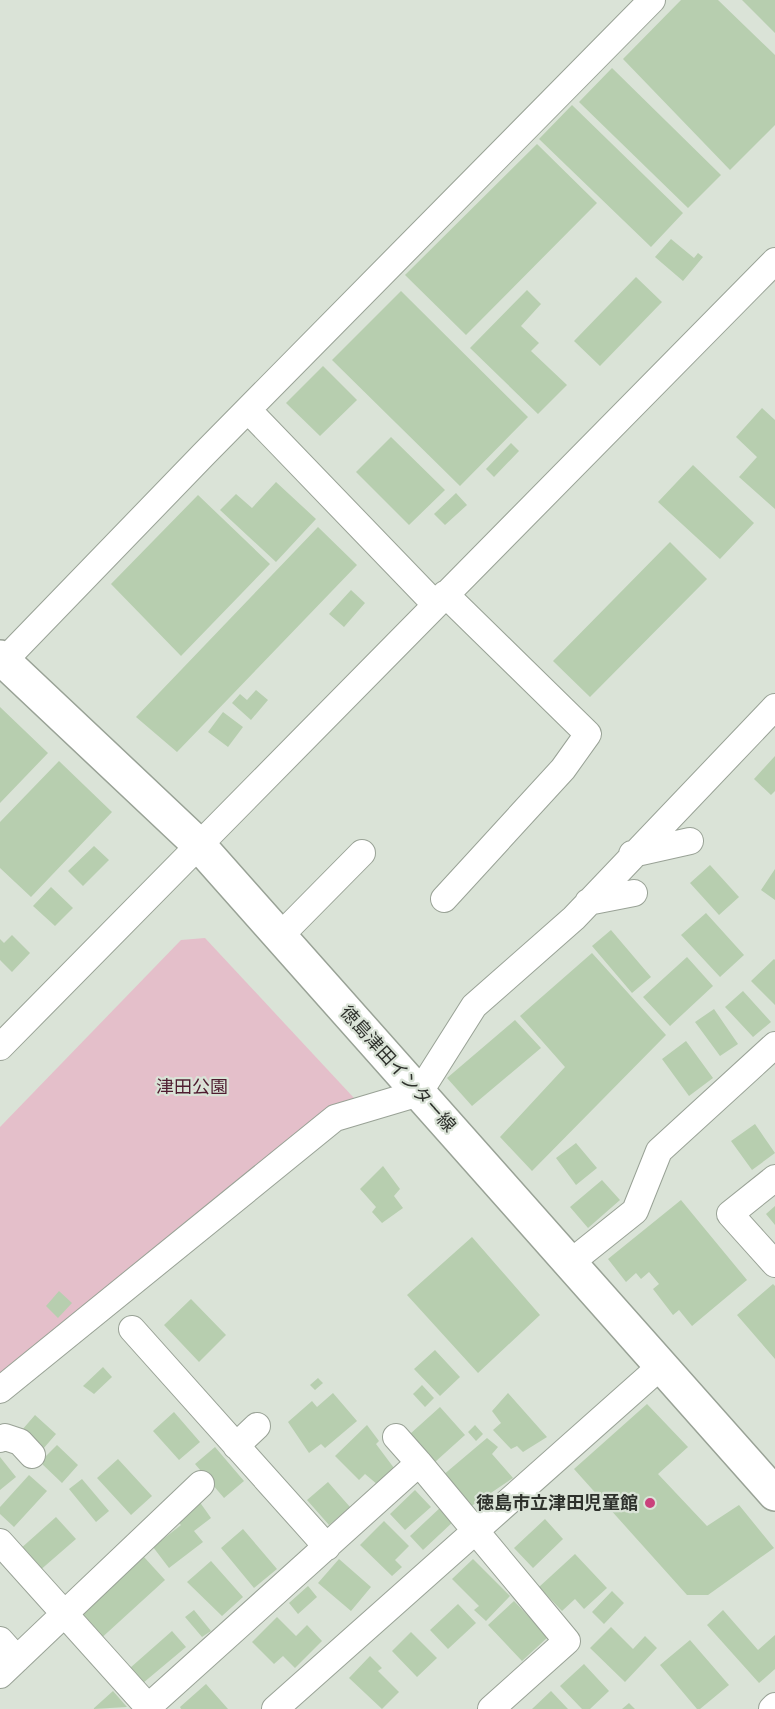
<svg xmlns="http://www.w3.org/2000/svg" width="775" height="1709" viewBox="0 0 775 1709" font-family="'Exo 2','Noto Sans JP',sans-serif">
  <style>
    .green { fill: #e4bfca }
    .building { fill: #b7ceaf }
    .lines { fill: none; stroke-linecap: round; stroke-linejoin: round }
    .minor-casing { stroke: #99a296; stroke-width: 28 }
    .major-casing { stroke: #99a296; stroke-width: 36 }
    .highway-casing { stroke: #99a296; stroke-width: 36 }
    .minor { stroke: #fff; stroke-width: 26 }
    .major { stroke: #fff; stroke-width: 33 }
    .highway { stroke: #fff; stroke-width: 33 }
    .poi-dot { fill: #ca427c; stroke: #dae3d7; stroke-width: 2 }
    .labels { text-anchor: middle; stroke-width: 4.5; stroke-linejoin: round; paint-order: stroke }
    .street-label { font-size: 18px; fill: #2e312c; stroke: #dae3d7 }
    .park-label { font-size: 18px; fill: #4f1c30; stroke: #dae3d7 }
    .poi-label { font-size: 18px; font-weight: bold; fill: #2e312c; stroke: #dae3d7; text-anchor: end }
  </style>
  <rect width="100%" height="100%" fill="#dae3d7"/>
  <path class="green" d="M205,938L354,1098L0,1378V1127L181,940Z"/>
  <path class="building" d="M681,0H718L775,55V125L730,170L623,59Z
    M742,0H775V33Z
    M612,68L721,175L688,208L579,102Z
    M572,105L683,213L651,247L539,139Z
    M537,144L597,203L466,335L405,275Z
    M671,239L694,258L698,253L703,257L683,281L655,257Z
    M636,277L662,302L600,366L574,341Z
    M527,290L541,304L521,326L539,343L531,351L567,385L538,414L470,348Z
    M401,291L528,417L460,486L332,360Z
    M323,366L357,400L320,436L286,403Z
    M762,408L775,420V509L739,477L757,457L736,437Z
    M391,437L445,490L409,525L356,472Z
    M511,443L519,451L494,477L486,469Z
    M693,465L754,523L720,559L658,502Z
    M276,482L316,519L276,562L220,510L236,494L252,508Z
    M456,493L467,505L445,525L434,514Z
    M198,495L270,564L181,656L111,584Z
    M318,527L357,565L177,752L136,717Z
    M670,542L707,579L590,697L553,661Z
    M351,590L365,603L344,627L329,614Z
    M256,690L268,700L251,720L232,703L240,694L247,700Z
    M0,707L48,753L0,803Z
    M223,712L243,727L228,747L208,732Z
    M775,756V791L771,795L754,779Z
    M59,761L112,812L31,897L0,868V822Z
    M94,846L109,860L83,886L68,871Z
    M710,865L739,897L719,915L690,883Z
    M775,869V900L761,890Z
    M51,887L73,908L55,926L33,906Z
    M706,913L744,955L720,977L681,935Z
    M611,930L651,977L632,993L592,946Z
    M12,935L30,953L12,972L0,960V939L4,943Z
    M592,953L666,1035L532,1171L500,1137L565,1067L520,1016Z
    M687,957L713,986L670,1026L643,997Z
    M774,959L775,960V1005L751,981Z
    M743,991L771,1022L753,1037L725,1007Z
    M714,1009L738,1044L720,1056L695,1022Z
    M515,1020L541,1048L472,1106L447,1078Z
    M686,1041L713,1078L689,1096L662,1059Z
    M755,1124L775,1153L752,1170L731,1141Z
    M576,1143L597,1168L576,1185L556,1158Z
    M383,1166L400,1189L394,1196L403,1208L382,1223L372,1212L376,1207L360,1189Z
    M602,1180L620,1200L588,1228L570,1207Z
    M681,1200L747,1280L692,1326L679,1310L673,1315L653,1289L659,1284L649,1272L641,1279L636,1273L626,1282L608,1259Z
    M775,1206V1225L766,1214Z
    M472,1237L540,1315L478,1373L407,1295Z
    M773,1284L775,1286V1359L737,1315Z
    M59,1291L72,1303L58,1318L46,1306Z
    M191,1299L226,1335L199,1362L164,1325Z
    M435,1350L460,1377L440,1396L414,1369Z
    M103,1367L112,1377L94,1394L83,1386Z
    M318,1378L323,1383L315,1390L310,1385Z
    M422,1385L434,1398L425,1407L413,1394Z
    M333,1393L357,1421L325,1448L321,1444L309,1453L288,1422L312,1401L317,1407Z
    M508,1393L547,1437L523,1452L517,1446L511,1449L493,1430L501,1423L492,1411Z
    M647,1404L688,1447L658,1474L707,1526L739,1505L774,1548L708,1595H687L574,1469Z
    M440,1407L465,1435L435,1462L410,1434Z
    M174,1412L200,1442L179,1460L153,1431Z
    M35,1415L56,1434L43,1449L22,1430Z
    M367,1425L379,1441L376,1444L394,1468L378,1485L365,1474L359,1480L335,1456Z
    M475,1425L483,1434L476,1441L468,1432Z
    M487,1438L498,1447L492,1454L513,1478L470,1507L442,1476Z
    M57,1445L78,1465L62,1483L40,1462Z
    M215,1447L244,1481L224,1498L195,1464Z
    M0,1457L16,1477L0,1490Z
    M118,1459L152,1496L131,1515L97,1478Z
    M29,1475L47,1491L14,1527L0,1514V1507Z
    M82,1479L109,1511L96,1522L69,1489Z
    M328,1482L350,1507L329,1525L307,1500Z
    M415,1490L431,1507L405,1530L390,1514Z
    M199,1501L211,1518L194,1531L203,1542L169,1568L153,1547L181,1525L175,1519Z
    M442,1506L455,1520L423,1550L410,1536Z
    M56,1517L76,1539L38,1572L19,1550Z
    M545,1519L563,1539L533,1568L514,1548Z
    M384,1521L409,1546L395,1560L402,1567L392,1576L360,1545Z
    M243,1529L277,1569L254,1588L221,1548Z
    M575,1554L607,1588L584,1609L575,1599L562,1611L539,1587Z
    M144,1557L165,1580L97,1642L75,1619Z
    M339,1559L371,1587L351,1611L318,1583Z
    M473,1559L510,1596L486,1621L474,1610L479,1606L452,1579Z
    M211,1561L243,1597L222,1616L187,1582Z
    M308,1586L317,1597L298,1614L289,1603Z
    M612,1591L624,1603L604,1624L592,1612Z
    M514,1601L548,1637L522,1661L488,1625Z
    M458,1604L476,1623L448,1649L430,1630Z
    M194,1610L211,1631L202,1637L185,1617Z
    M723,1610L758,1650L775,1635V1669L759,1683L707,1625Z
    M277,1617L296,1636L307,1625L322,1641L295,1668L283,1656L274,1664L252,1642Z
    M611,1627L633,1649L645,1636L657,1648L625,1682L590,1648Z
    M172,1631L186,1647L143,1683L130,1668Z
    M411,1632L437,1658L417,1677L392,1651Z
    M690,1640L729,1685L700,1709H697L660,1665Z
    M370,1656L382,1668L378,1671L399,1692L382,1709L349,1678Z
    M584,1664L609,1691L590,1709H582L560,1686Z
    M206,1684L228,1709H181L180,1707Z
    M113,1691L127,1707L93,1709Z
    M551,1691L568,1709H532Z
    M629,1703L635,1709H622Z"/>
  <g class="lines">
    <g class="minor-casing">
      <path id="minor" d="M249,411L435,604
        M0,665L204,454L652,0
        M632,854L690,841
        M444,899L563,769L588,734L445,594
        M588,902L634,893
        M280,936L362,853
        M0,1047L775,261
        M775,1178L730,1214L775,1264
        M570,1263L635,1211L659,1151L775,1045
        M132,1329L327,1547
        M0,1390L335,1118L419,1093L474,1006L574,918L775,707
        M396,1437L419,1463
        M0,1439L5,1437L20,1442L32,1455
        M236,1446L257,1426
        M0,1542L150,1709
        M0,1640L17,1659
        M0,1675L201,1484
        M146,1709L419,1463L567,1641L491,1709
        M275,1709L661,1366
        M772,1709L775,1706"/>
    </g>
    <g class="major-casing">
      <path id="major" d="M4,661L198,844L775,1494"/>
    </g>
    <g class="highway-casing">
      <path id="highway" d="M0,657L4,661"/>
    </g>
    <use href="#minor" class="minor"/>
    <use href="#major" class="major"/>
    <use href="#highway" class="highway"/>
  </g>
  <circle class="poi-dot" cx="650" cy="1503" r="6"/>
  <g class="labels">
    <g class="street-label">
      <text transform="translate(398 1069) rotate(48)" y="6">徳島津田インター線</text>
    </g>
    <g class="park-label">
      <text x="192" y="1093">津田公園</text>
    </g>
    <g class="poi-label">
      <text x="638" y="1509">徳島市立津田児童館</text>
    </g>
  </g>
</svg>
